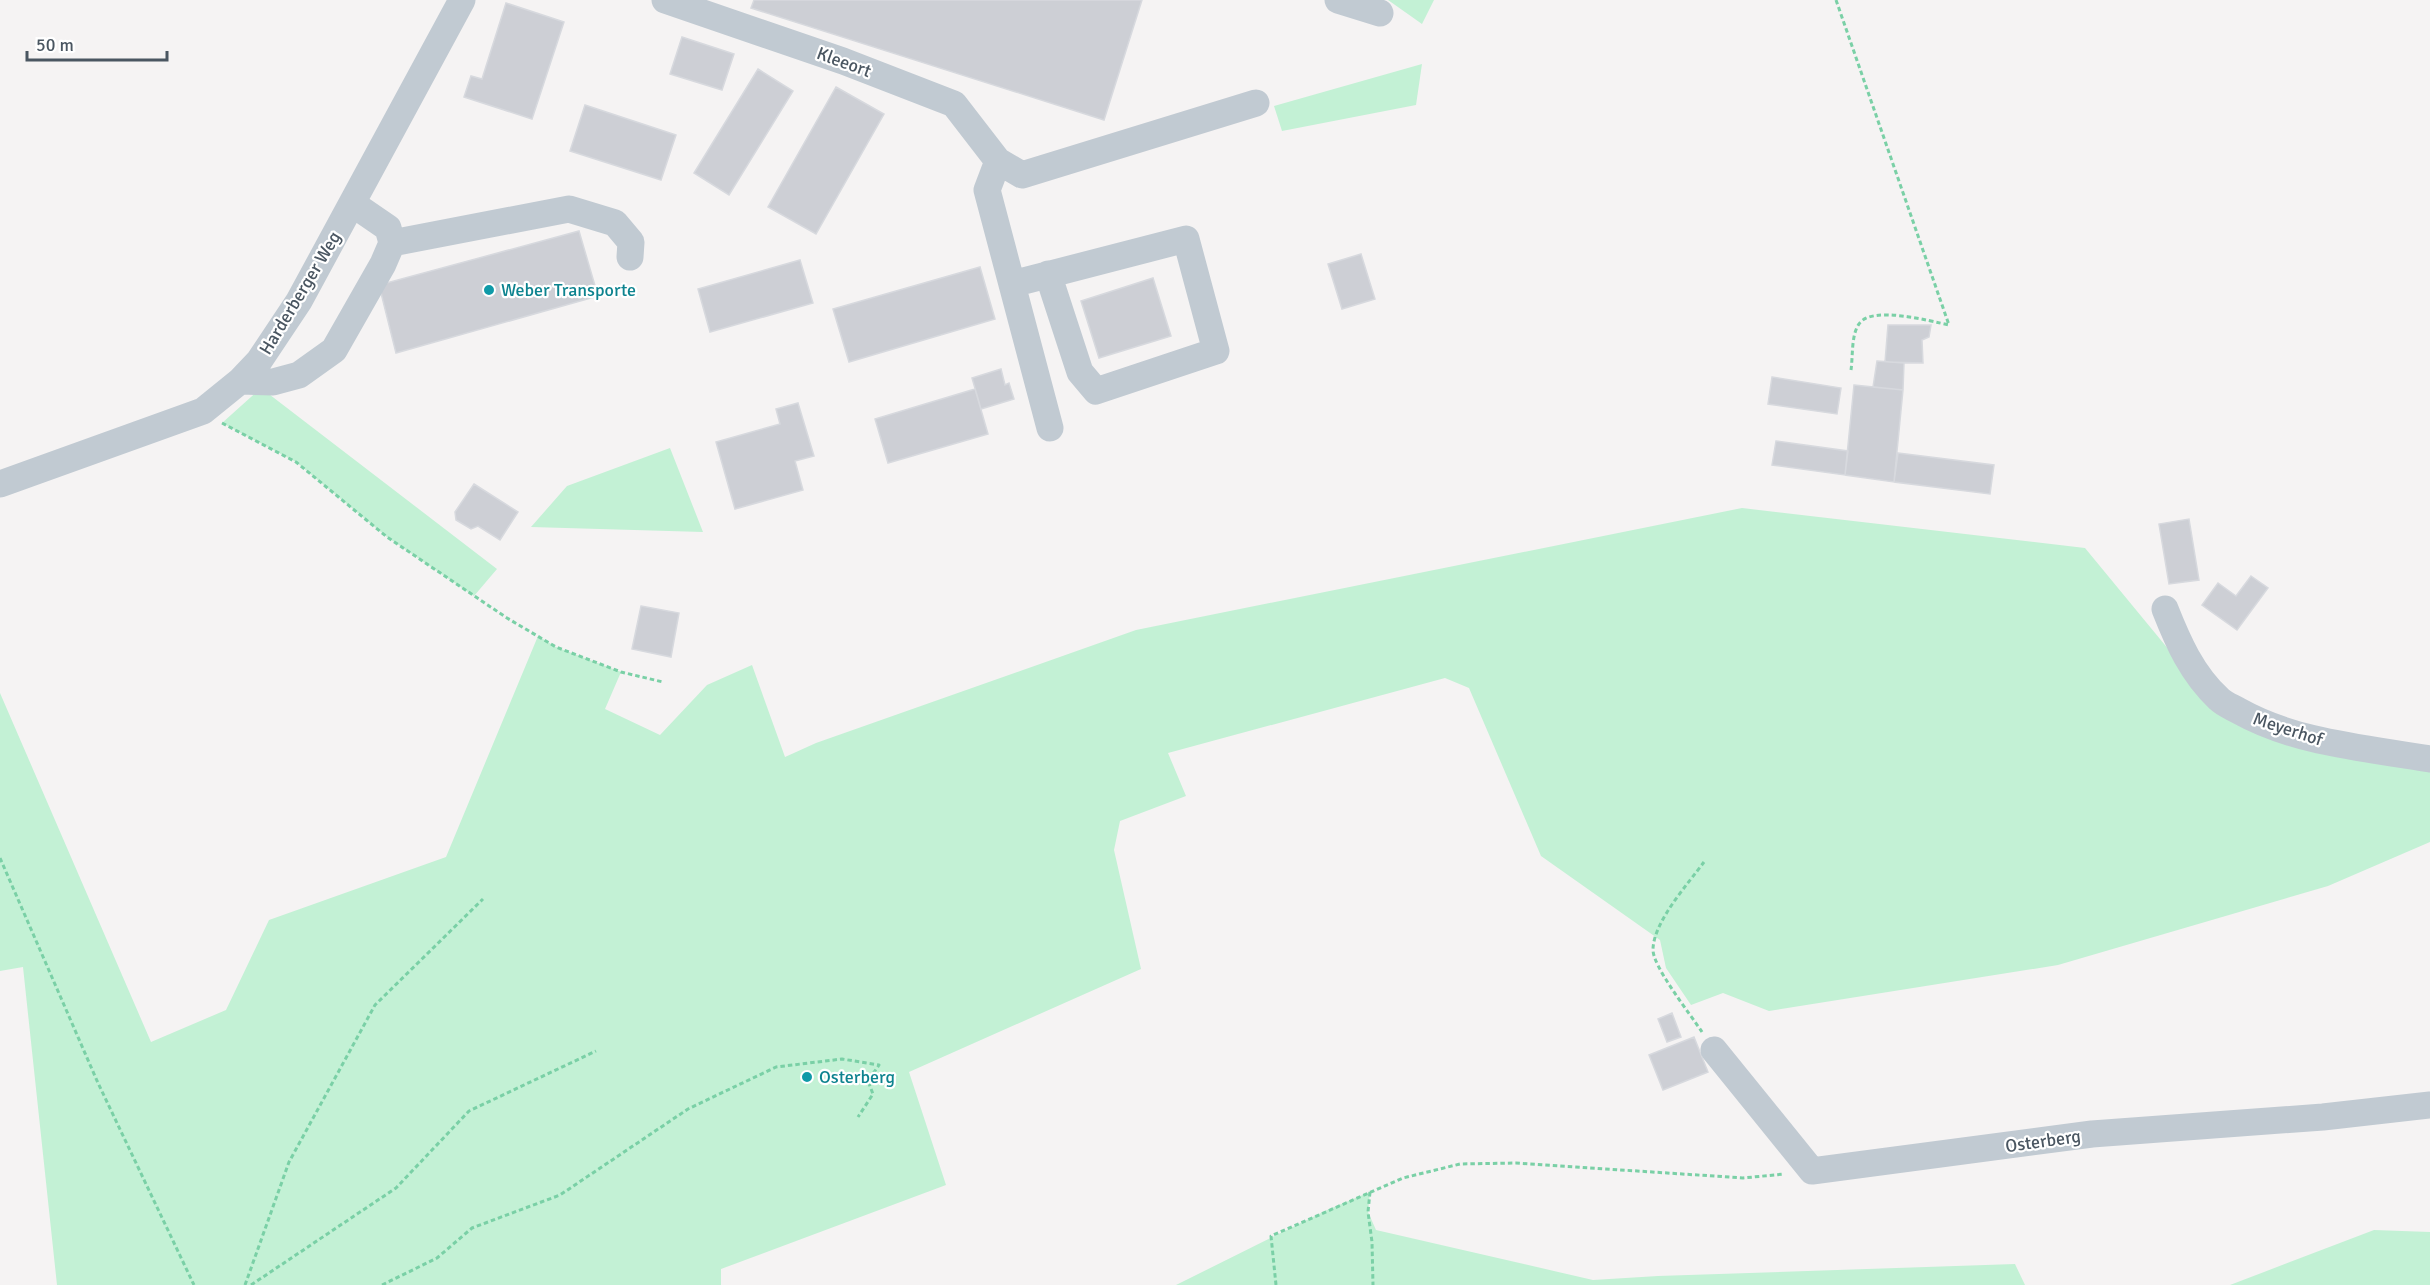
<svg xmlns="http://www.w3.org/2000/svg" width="2430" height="1285" viewBox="0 0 2430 1285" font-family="Signika,sans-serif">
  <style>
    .green { fill: #c3f1d5 }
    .building { fill: #cdcfd5; stroke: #d7d9de; stroke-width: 1.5 }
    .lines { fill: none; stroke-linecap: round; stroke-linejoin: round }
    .path { stroke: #7ad0a6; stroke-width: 3; stroke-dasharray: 4.5 3; stroke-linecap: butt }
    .minor { stroke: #c1cad2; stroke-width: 27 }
    .culture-dot { fill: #0f9aa8; stroke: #fff; stroke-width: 2 }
    .labels { text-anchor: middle; stroke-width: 4.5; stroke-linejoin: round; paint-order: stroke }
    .street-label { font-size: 18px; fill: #4a5661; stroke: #fff }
    .culture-label { font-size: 18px; fill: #0d838f; stroke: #fff; text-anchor: start }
  </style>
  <rect width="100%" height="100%" fill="#f5f3f3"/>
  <path class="green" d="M1388,0H1434L1422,24Z
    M1422,64L1416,105L1282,131L1274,106Z
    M261,388L497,569L474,596L387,537L296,462L222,423Z
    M670,448L703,532L531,527L567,486Z
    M1742,508L2085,548L2216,707L2430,766V842L2328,886L2058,965L1769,1011L1723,993L1691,1005L1666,968L1660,940L1541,856L1469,688L1445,678L1168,753L1186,796L1120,821L1114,850L1141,969L909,1072L946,1185L721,1269V1285H57L23,967L0,971V693L151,1042L226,1010L269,920L446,857L538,636L556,647L621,672L605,709L660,735L707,685L752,665L785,757L816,743L1136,630Z
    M1370,1192L1368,1212L1376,1230L1593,1280L1658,1276L2015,1264L2025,1285H1176L1327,1210Z
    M2374,1230L2430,1232V1285H2230Z"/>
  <path class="building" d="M754,0H1142L1104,120L751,8Z
    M506,3L564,22L532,119L464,97L471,76L482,79Z
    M682,37L734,54L722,90L670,74Z
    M758,69L793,91L729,195L694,173Z
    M836,87L884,114L816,234L768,207Z
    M585,105L676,135L661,180L570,151Z
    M579,231L598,296L396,353L379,285Z
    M1361,254L1375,299L1342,309L1328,264Z
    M800,260L813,303L710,332L698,289Z
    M980,267L995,319L849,362L833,309Z
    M1153,278L1171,336L1099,358L1081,301Z
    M1888,325H1931L1929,337L1922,340L1923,363L1885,362Z
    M1877,361L1904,363L1903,390L1873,387Z
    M1001,369L1005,385L1009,383L1014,399L981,409L972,378Z
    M1772,377L1841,388L1837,414L1768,404Z
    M1854,385L1903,390L1894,482L1845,475Z
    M975,389L988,434L888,463L875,419Z
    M798,403L814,456L795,461L803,490L735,509L716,442L780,424L776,409Z
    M1776,441L1848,451L1845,475L1772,465Z
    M1898,453L1994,465L1990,494L1894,482Z
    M474,484L518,512L500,540L478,526L471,529L456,520L455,512Z
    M2189,519L2199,580L2169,584L2159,524Z
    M2251,576L2268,588L2237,630L2202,605L2218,583L2236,596Z
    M641,606L679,613L671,657L632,649Z
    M1672,1013L1681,1037L1667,1042L1658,1019Z
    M1694,1037L1708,1072L1663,1090L1649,1055Z"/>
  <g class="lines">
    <path class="path" d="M1836,0L1949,325
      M1851,370C1853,357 1851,335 1859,324C1871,305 1930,321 1949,325
      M222,423L296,462L387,537L507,618L556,647L621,672L663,682
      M0,858L98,1083L194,1285
      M1702,1032C1691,1015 1652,966 1653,949C1654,921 1688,884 1704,862
      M1370,1192L1368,1212L1372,1242L1373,1285
      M245,1285L289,1162L375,1005L483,899
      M251,1285L396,1188L469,1111L596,1051
      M382,1285L437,1258L472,1228L560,1195L688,1109L776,1067L842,1059L879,1065L868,1081L873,1094L858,1117
      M1276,1285L1271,1236L1403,1178L1460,1164L1516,1163L1743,1178L1784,1174"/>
    <path class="minor" d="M665,0L843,61L954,104L998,161
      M1338,0L1380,13
      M392,243L569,209L615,223L631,242L630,257
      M1012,284L1186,239L1216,351L1096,391L1080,372L1048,274
      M240,381L273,382L299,375L334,350L383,264L392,243L388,228L353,204
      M1050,428L987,190L998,161L1022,175L1256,103
      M0,484L203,411L240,381L259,361L299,301L462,0
      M2165,609C2178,642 2192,674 2219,699C2224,704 2232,707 2239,711C2296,743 2366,748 2430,759
      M1714,1050L1812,1171L2092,1134L2323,1117L2430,1105"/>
  </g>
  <g class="culture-dot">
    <circle cx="489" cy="290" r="6"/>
    <circle cx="807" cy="1077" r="6"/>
  </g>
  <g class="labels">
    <g class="street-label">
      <text transform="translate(844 62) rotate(20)" y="6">Kleeort</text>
      <text transform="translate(300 293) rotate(-59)" y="6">Harderberger Weg</text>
      <text transform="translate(2288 729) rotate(18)" y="6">Meyerhof</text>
      <text transform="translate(2043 1141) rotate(-8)" y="6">Osterberg</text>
    </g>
    <g class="culture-label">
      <text x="501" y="296">Weber Transporte</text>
      <text x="819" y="1083">Osterberg</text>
    </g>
  </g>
  <path d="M27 51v9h140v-9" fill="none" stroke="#4a5661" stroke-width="3"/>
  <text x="36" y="51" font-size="18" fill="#4a5661" stroke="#ffffff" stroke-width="4.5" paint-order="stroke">50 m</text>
</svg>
